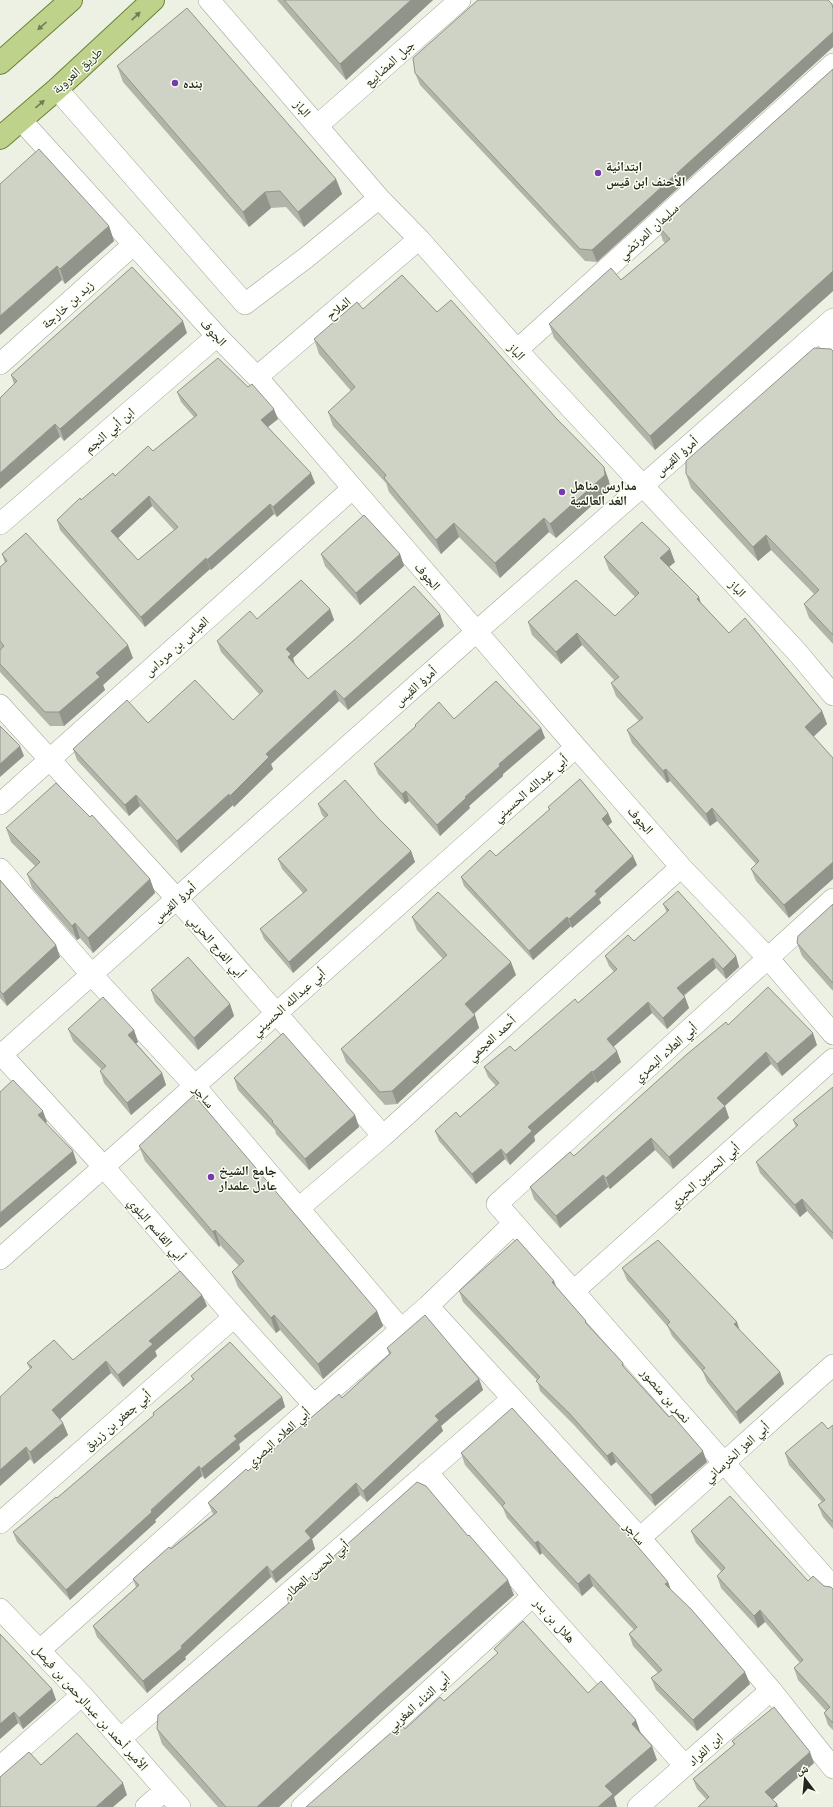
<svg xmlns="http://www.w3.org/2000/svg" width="833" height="1807" viewBox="0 0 833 1807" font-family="'Noto Sans','Noto Naskh Arabic',sans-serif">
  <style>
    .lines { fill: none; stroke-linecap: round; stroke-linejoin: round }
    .minor-casing { stroke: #a2a799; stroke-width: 22 }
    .major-casing { stroke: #6b8235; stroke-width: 24 }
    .minor { stroke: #fff; stroke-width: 21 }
    .major { stroke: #bed28c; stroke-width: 22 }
    .wall { fill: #b1b5a9; fill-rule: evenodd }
    .shaded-wall { fill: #90948a }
    .building { fill: #ced3c5; stroke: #90948a; fill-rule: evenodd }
    .oneway { fill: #707c56 }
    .poi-dot { fill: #763ab0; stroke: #f9fff0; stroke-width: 1.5 }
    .labels { text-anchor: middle; stroke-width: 3; stroke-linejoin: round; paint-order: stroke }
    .street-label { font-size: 13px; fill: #232520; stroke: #f9fff0 }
    .poi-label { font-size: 13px; font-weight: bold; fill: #232520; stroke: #f9fff0; text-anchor: start }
  </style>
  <rect width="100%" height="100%" fill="#ecf1e3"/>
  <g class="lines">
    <g class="minor-casing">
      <path id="minor" d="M209,0L379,198L419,239L517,350L797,652L833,695
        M57,89L245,304L307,257L379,198
        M21,120L217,336L257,377L576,747L681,867L768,958L833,1034
        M318,125L460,0
        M819,331L833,346
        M517,350L833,64
        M0,364L134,244
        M257,377L419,239
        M0,524L217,336
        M0,705L177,899L383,1136
        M0,804L353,488
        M0,869L91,974L194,1085L401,1329
        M833,899L497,1204L833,1587
        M0,1053L103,1166L234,1317L314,1405
        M0,1056L476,632L833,319
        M299,1208L383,1136L681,867
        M0,1259L576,747
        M575,1290L833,1059
        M428,1306L640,1538L771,1690L833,1768
        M427,1472L533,1596L685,1766
        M0,1523L234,1317
        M640,1538L833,1365
        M0,1609L82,1695L180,1807
        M40,1650L314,1405L428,1306L514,1223
        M120,1739L512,1399
        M0,1767L82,1695
        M146,1807L164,1791
        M302,1807L533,1596
        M638,1807L771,1690"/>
    </g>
    <g class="major-casing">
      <path id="major" d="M0,63L71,0
        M0,138L57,89L153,0"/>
    </g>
    <use href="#minor" class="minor"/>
    <use href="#major" class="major"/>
  </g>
  <path class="wall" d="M277,0H433L346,80Z
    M832,4L833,7V47L597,262L585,261L420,85L415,73Z
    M117,66L336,179L342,194L304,227L286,207L271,208L249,227L123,82Z
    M833,69V291L655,450L554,338L549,324L621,280L665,243L663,241L658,226Z
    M0,184L109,226L114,241L65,284L62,280Z
    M363,309L437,312L609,481L610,489L556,538L549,532L500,578L459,537L441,554L389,492L386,483L333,426L328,412L351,391L319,354L314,339Z
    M187,333L64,441L14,384L11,375Z
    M833,351V644L809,618L804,604L814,594L771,550L758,561L691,488L686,474Z
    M177,392L278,419L268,427L315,483L277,517L274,514L211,570L210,569L145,627L60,530L57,520L115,476L153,451L194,417L181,402ZM152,506L174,530L138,560L118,538Z
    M2,554L133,658L103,685L105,690L64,726H50L0,672V567L5,563Z
    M321,554H400L404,566L360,605L325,566Z
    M604,557L675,562L669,567L701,603L729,633L822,711L827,724L813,736L789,918L756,881L751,869L756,864L717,821L710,826L670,781L667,783L632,743L627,730L639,721L616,696L611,683L615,681L582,645L561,664L532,635L528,622L615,616L635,597L609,570Z
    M330,609L334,620L293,658L295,664L308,679L440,614L444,626L348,710L339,701L271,764L273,769L234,807L233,805L181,853L140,806L129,816L77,760L73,749L148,723L233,720L260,695L221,652L217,641L257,619Z
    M454,719L541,728L545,738L503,774V776L469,806L470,808L440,836L409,801L405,804L378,774L374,764L415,727V725Z
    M318,804L378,818L411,851L415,862L293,973L264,939L260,929L303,893L282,869L278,859L325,818L322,815Z
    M548,807L608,813L612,822L608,826L633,856L637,865L599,899L601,903L572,928L571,926L533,960L464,886L461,877L496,856L549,810Z
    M6,828L150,879L155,893L93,953L80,938L77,940L32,888L27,874L35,866L11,842Z
    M0,880L56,945L60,957L7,1006L0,998Z
    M663,904L736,956L739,967L726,979L716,968L684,996L689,1008L667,1029L652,1013L613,1047L621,1062L597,1083L596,1081L534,1136L535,1141L510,1165L505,1159L476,1184L439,1141L435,1131L460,1117L496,1086L488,1077L484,1067L515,1051L578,1003L614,972L609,966L605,956L634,941L667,913Z
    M833,904V991L802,956L797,943Z
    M412,917L516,975L474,1014L479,1028L397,1104L385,1105L346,1062L341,1049L443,959L417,930Z
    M151,990L230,1004L234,1016L198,1050L155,1002Z
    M728,1025L817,1045L782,1076L771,1064L725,1106L729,1118L673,1169L655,1150L610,1189L608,1187L560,1228L534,1199L530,1187L574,1156Z
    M68,1029L134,1030L138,1042L136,1043L162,1073L166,1085L131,1115L104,1083L100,1071L102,1070L73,1041Z
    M234,1078L355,1115L359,1127L309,1170L276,1134L275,1130L238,1090Z
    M833,1087V1240L807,1211L800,1217L760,1173L756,1162L796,1127L793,1120Z
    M139,1146L377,1311L383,1326L323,1379L280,1330L276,1333L238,1287L232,1272L239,1266L220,1245L219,1247L145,1161Z
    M622,1268L740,1331L780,1372L784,1384L740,1424L707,1382L703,1372L672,1336L668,1327L627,1280Z
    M554,1281L556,1288L587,1325L623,1363L624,1367L707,1462L655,1506L616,1462L611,1466L574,1425L540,1391L537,1380L463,1302L459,1291Z
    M202,1295L207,1306L155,1351L157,1356L123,1387L111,1373L60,1419L63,1423L68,1435L34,1464L30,1459L0,1486L30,1369L27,1363L73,1360Z
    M387,1348L479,1379L483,1390L441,1426L443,1431L367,1502L360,1495L312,1539L315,1549L276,1583L271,1577L185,1657L186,1659L147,1693L97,1637L93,1626L136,1587L133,1579L213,1514L208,1503L248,1471L342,1398L389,1354Z
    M191,1376L282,1397L285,1407L239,1444L240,1449L205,1479L202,1476L155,1520L156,1522L70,1600L17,1542L13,1532L57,1498L154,1415L153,1413L193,1380Z
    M833,1425V1529L823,1517L818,1505L822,1502L789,1465L785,1453L828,1429Z
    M461,1453L668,1582L671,1590L745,1672L750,1684L697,1731L656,1690L651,1678L658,1673L633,1646L629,1634L634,1630L593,1586L582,1596L542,1553L540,1555L507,1518L503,1508L465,1465Z
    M691,1531L808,1581L833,1589V1730L828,1725L824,1713L826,1711L798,1680L794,1668L800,1663L765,1622L758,1628L721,1588L717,1576L721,1571L696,1543Z
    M514,1595L382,1712L279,1807H218L162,1744L157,1729L288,1604L287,1598Z
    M0,1634L52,1689L56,1700L23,1729L18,1723L0,1739Z
    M732,1741L814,1763L773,1799H706L697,1789L693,1779L734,1745Z"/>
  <path class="shaded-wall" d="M411,0H433L346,80L340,64Z
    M833,32V47L597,262L592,250Z
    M336,179L342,194L304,227L298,212Z
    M265,192L271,208L249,227L243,212Z
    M109,226L114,241L65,284L60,269Z
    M57,266L62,280L0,335V316Z
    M833,271V291L655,450L650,436Z
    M183,321L187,333L64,441L60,429Z
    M274,409L278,419L264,430L261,420Z
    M55,424L60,437L0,489V473Z
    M604,467L609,481L610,489L556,538L550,524Z
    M311,473L315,483L277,517L273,507Z
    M149,496L152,506L115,541L111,531Z
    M270,504L274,514L211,570L207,560Z
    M544,518L549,532L500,578L495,563Z
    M454,523L459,537L441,554L436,540Z
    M766,535L771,550L758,561L753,547Z
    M670,549L675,562L665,570L660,558Z
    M400,554L404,566L360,605L356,593Z
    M206,558L210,569L145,627L141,617Z
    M699,597L703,609L697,599Z
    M330,609L334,620L293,658L295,665L288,657L286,649Z
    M440,614L444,626L348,710L344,699Z
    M577,633L582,645L561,664L556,652Z
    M128,645L133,658L103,685L105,690L64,726L59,712L96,673Z
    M335,690L339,701L271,764L273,769L234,807L230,796L266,754Z
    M822,711L827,724L810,740L805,727Z
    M541,728L545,738L503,774V776L469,806L470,808L440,836L437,825L465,797L499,764Z
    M20,746L24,756L0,777V764Z
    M666,769L670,781L667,783L663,771Z
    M406,791L409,801L405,804L402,794Z
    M229,794L233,805L181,853L177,841Z
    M136,795L140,806L129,816L125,805Z
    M712,808L717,821L710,826L706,814Z
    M608,813L612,822L605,828L602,819Z
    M411,851L415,862L293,973L289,962Z
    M633,856L637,865L599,899L601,903L572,928L569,919L595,891Z
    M833,862V879L789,918L784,905Z
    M150,879L155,893L93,953L88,938Z
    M567,917L571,926L533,960L529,951Z
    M75,923L80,938L77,940L72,926Z
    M56,945L60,957L7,1006L3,994Z
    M736,956L739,967L726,979L723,969Z
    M713,958L716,968L680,998L677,988Z
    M511,962L516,975L470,1017L465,1004Z
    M685,997L689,1008L667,1029L663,1018Z
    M648,1002L652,1013L611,1049L607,1039Z
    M230,1004L234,1016L198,1050L194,1038Z
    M475,1015L479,1028L397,1104L392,1091Z
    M134,1030L138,1042L133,1046L128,1035Z
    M813,1033L817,1045L782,1076L777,1064Z
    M617,1051L621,1062L597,1083L593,1072Z
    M766,1052L771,1064L721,1109L717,1098Z
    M592,1071L596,1081L534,1136L535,1141L510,1165L506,1155L528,1127Z
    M162,1073L166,1085L131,1115L127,1103Z
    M725,1106L729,1118L673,1169L669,1157Z
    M43,1111L47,1122L42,1126L38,1115Z
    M355,1115L359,1127L309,1170L305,1159Z
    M651,1138L655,1150L610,1189L606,1178Z
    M501,1149L505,1159L476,1184L472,1174Z
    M73,1151L77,1163L0,1228V1213Z
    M603,1175L608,1187L560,1228L556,1216Z
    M802,1199L807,1211L800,1217L795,1205Z
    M215,1230L220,1245L219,1247L213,1232Z
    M554,1281L558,1291L552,1282Z
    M202,1295L207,1306L155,1351L157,1356L123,1387L118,1375L149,1341Z
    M377,1311L383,1326L323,1379L318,1364Z
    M274,1315L280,1330L276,1333L271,1318Z
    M737,1322L741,1334L734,1324Z
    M106,1361L111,1373L57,1422L52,1410Z
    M780,1372L784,1384L740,1424L736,1412Z
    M479,1379L483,1390L441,1426L443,1431L367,1502L363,1491L435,1416Z
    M282,1397L285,1407L239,1444L240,1449L205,1479L201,1469L234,1436Z
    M63,1423L68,1435L34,1464L30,1452Z
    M26,1447L30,1459L0,1486V1470Z
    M703,1451L707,1462L655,1506L651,1495Z
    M612,1452L616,1462L611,1466L607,1456Z
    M199,1466L202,1476L155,1520L156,1522L70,1600L66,1590Z
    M356,1483L360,1495L312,1539L315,1549L276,1583L272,1572L305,1531Z
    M538,1541L542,1553L540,1555L535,1543Z
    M267,1566L271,1577L185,1657L186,1659L147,1693L143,1681Z
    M589,1574L593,1586L582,1596L578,1584Z
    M508,1580L514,1595L382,1712L279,1807H257L377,1697Z
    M668,1582L672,1594L665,1584Z
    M760,1610L765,1622L758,1628L754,1616Z
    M745,1672L750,1684L697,1731L693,1720Z
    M52,1689L56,1700L23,1729L19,1718Z
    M14,1712L18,1723L0,1739V1724Z
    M636,1720L641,1734L632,1724Z
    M652,1746L657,1760L614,1797L617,1807H598L605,1786Z
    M810,1752L814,1763L769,1803L765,1792Z
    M123,1783L127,1795L113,1807H96Z
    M777,1804L778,1807H774Z"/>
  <path class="building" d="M284,0H411L340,64Z
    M478,0H828L832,4L833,9V32L592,250L580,249L415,73L413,58Z
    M187,8L336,179L298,212L280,191L265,192L243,212L117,66Z
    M833,69V271L650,436L549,324L611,268L621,280L670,239L658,226Z
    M39,149L109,226L60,269L57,266L0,316V184Z
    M132,267L183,321L60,429L55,424L0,473V398L17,381L11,375Z
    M402,275L437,312L451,300L556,418L604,467L605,475L550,524L544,518L495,563L454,523L436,540L384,478L386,475L328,412L355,387L314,339L357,302L363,309Z
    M814,348L831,349L833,351V635L804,604L819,590L766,535L753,547L686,474V461Z
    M218,358L248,387L252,384L274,409L261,420L311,473L273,507L270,504L207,560L206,558L141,617L57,520L80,498L81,500L113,473L115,476L148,446L153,451L197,415L177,392ZM149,496L178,527L138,560L111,531Z
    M364,515L400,554L356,593L321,554Z
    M642,522L670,549L660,558L699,597L697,599L729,633L745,618L822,711L805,727L833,758V862L784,905L751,869L759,861L712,808L706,814L666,769L663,771L627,730L643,718L611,683L619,677L577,633L556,652L528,622L576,580L615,616L639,593L604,557Z
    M26,533L128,645L96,673L100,677L59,712H45L0,664V650L4,646L0,641V567L7,561L2,554Z
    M301,580L330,609L286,649L291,654L288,657L308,679L353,641L414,586L440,614L344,699L335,690L266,754L269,757L230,796L229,794L177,841L136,795L125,805L73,749L127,700L148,723L195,680L233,720L263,691L217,641L250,611L257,619Z
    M496,681L541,728L499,764L500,766L465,797L466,798L437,825L406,791L402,794L374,764L416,726L415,725L439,702L454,719Z
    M0,726L20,746L0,764Z
    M580,779L608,813L602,819L633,856L595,891L597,894L569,919L567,917L529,951L461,877L490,850L496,856L550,809L548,807Z
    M345,780L378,818L411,851L289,962L260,929L307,890L278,859L328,815L318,804Z
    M56,783L90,817L92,815L150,879L88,938L75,923L72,926L27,874L40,862L6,828Z
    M0,880L56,945L3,994L0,991Z
    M678,891L736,956L723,969L713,958L677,988L685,997L663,1018L648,1002L607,1039L617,1051L593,1072L592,1071L528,1127L532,1131L506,1155L501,1149L472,1174L435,1131L456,1112L460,1117L499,1083L484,1067L510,1046L515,1051L575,999L578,1003L617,969L605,956L628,935L634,941L669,910L663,904Z
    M438,892L511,962L465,1004L475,1015L392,1091L380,1092L341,1049L447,955L412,917Z
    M833,904V983L797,943L798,936Z
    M188,957L230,1004L194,1038L151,990Z
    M768,987L813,1033L777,1064L766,1052L717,1098L725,1106L669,1157L651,1138L606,1178L603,1175L556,1216L530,1187L570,1152L574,1156L686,1055L726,1022L728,1025Z
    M103,997L134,1030L128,1035L162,1073L127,1103L100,1071L106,1066L68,1029Z
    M283,1033L355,1115L305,1159L272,1122L273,1121L234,1078Z
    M13,1080L43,1111L38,1115L73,1151L0,1213V1092Z
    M833,1087V1233L802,1199L795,1205L756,1162L798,1125L793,1120Z
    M194,1095L377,1311L318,1364L274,1315L271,1318L232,1272L244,1261L215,1230L213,1232L139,1146Z
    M517,1239L554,1281L552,1282L586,1321L585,1322L623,1363L622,1365L669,1417L672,1415L703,1451L651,1495L612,1452L607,1456L570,1414L536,1381L540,1377L459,1291Z
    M658,1240L737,1322L734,1324L780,1372L736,1412L702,1370L705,1368L667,1325L670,1322L622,1268Z
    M180,1271L202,1295L149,1341L153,1344L118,1375L106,1361L52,1410L63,1423L30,1452L26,1447L0,1470V1397L32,1367L27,1363L54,1340L73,1360Z
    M425,1315L479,1379L435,1416L439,1420L363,1491L356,1483L305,1531L311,1538L272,1572L267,1566L181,1646L182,1648L143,1681L93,1626L139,1585L133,1579L169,1547L171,1549L217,1512L208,1503L246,1469L248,1471L339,1394L342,1398L391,1353L387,1348Z
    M230,1342L282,1397L234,1436L237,1439L201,1469L199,1466L151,1510L152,1512L66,1590L13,1532L56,1497L57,1498L154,1415L153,1413L194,1379L191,1376Z
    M512,1408L627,1534L668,1582L665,1584L691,1609L745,1672L693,1720L651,1678L662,1670L629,1634L637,1627L589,1574L578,1584L538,1541L535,1543L502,1506L505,1503L461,1453Z
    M822,1422L828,1429L833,1425V1522L818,1505L825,1500L785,1453Z
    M417,1482L426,1486L468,1536L469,1535L508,1580L377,1697L257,1807H226L157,1729L158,1715L290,1602L287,1598Z
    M730,1496L808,1581L813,1576L824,1586L831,1587L833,1589V1723L824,1713L830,1707L794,1668L803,1660L760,1610L754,1616L717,1576L725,1568L691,1531Z
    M523,1621L588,1693L601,1681L636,1720L632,1724L652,1746L605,1786L613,1794L598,1807H306L401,1724L405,1729L440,1697L444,1701L498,1653L494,1649Z
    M0,1634L52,1689L19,1718L14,1712L0,1724Z
    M774,1707L810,1752L765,1792L777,1804L774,1807H698L709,1797L693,1779L735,1744L732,1741Z
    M77,1733L123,1783L96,1807H0V1777L29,1752L41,1765Z"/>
  <defs><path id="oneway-solid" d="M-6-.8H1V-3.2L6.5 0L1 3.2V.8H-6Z"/></defs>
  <g class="oneway">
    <use href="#oneway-solid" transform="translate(136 16) rotate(-43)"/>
    <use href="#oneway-solid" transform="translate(42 26) rotate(138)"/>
    <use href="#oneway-solid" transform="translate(40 104) rotate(-40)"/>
  </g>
  <g class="poi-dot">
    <circle cx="175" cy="83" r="4"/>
    <circle cx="598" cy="173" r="4"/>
    <circle cx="562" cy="492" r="4"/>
    <circle cx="211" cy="1177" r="4"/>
  </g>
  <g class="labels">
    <g class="street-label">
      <text transform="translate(389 63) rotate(-42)" y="5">جبل المضابيع</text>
      <text transform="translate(77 70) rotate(-42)" y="5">طريق العروبة</text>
      <text transform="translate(303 108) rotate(49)" y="5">الباز</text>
      <text transform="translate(648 231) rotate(-42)" y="5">سليمان المرتضي</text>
      <text transform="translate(67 304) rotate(-42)" y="5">زيد بن خارجة</text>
      <text transform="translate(338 308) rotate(-40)" y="5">الملاح</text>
      <text transform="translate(214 332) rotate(47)" y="5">الجوف</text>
      <text transform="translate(517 351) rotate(48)" y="5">الباز</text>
      <text transform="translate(109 430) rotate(-41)" y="5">ابن أبي النجم</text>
      <text transform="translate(676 456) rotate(-41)" y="5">أمرؤ القيس</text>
      <text transform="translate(428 576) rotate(49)" y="5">الجوف</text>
      <text transform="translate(738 588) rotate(47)" y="5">الباز</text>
      <text transform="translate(176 646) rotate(-42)" y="5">العباس بن مرداس</text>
      <text transform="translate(415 686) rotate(-42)" y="5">أمرؤ القيس</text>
      <text transform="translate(530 788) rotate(-41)" y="5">أبي عبدالله الحسيني</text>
      <text transform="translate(641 820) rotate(49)" y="5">الجوف</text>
      <text transform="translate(174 902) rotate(-41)" y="5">أمرؤ القيس</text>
      <text transform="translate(217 946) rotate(49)" y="5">أبي الفرج الحربي</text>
      <text transform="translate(288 1002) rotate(-42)" y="5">أبي عبدالله الحسيني</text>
      <text transform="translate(491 1038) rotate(-42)" y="5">أحمد العجمي</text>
      <text transform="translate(665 1052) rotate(-42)" y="5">أبي العلاء البصري</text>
      <text transform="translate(204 1096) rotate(49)" y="5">ساجر</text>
      <text transform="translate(704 1175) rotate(-42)" y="5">أبي الحسين الحبري</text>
      <text transform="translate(157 1229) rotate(49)" y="5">أبي القاسم البلوي</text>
      <text transform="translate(666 1395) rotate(49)" y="5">نصر بن منصور</text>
      <text transform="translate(117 1420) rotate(-41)" y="5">أبي جعفر بن زريق</text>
      <text transform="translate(278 1437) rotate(-42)" y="5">أبي العلاء البصري</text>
      <text transform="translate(736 1452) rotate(-42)" y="5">أبي العز الخرساني</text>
      <text transform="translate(635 1533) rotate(48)" y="5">ساجر</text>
      <text transform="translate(316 1569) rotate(-41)" y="5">أبي الحسن العطار</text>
      <text transform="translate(555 1620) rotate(48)" y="5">هلال بن بدر</text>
      <text transform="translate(418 1702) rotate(-42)" y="5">أبي الثناء المغربي</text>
      <text transform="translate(91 1707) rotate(48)" y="5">الأمير أحمد بن عبدالرحمن بن فيصل</text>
      <text transform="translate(705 1749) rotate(-42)" y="5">ابن الفراد</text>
    </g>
    <g class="poi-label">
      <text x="183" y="88">بنده</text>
      <text x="606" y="171">ابتدائية<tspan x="606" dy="15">الأحنف ابن قيس</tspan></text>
      <text x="570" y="490">مدارس مناهل<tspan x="570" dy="15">الغد العالمية</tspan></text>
      <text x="219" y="1175">جامع الشيخ<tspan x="219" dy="15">عادل علمدار</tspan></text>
    </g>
  </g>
  <g transform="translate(805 1779) rotate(344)" stroke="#f9fff0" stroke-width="3" paint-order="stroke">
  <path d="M0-3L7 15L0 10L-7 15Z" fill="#232520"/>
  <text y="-6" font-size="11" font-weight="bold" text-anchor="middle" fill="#232520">ش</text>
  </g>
</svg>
